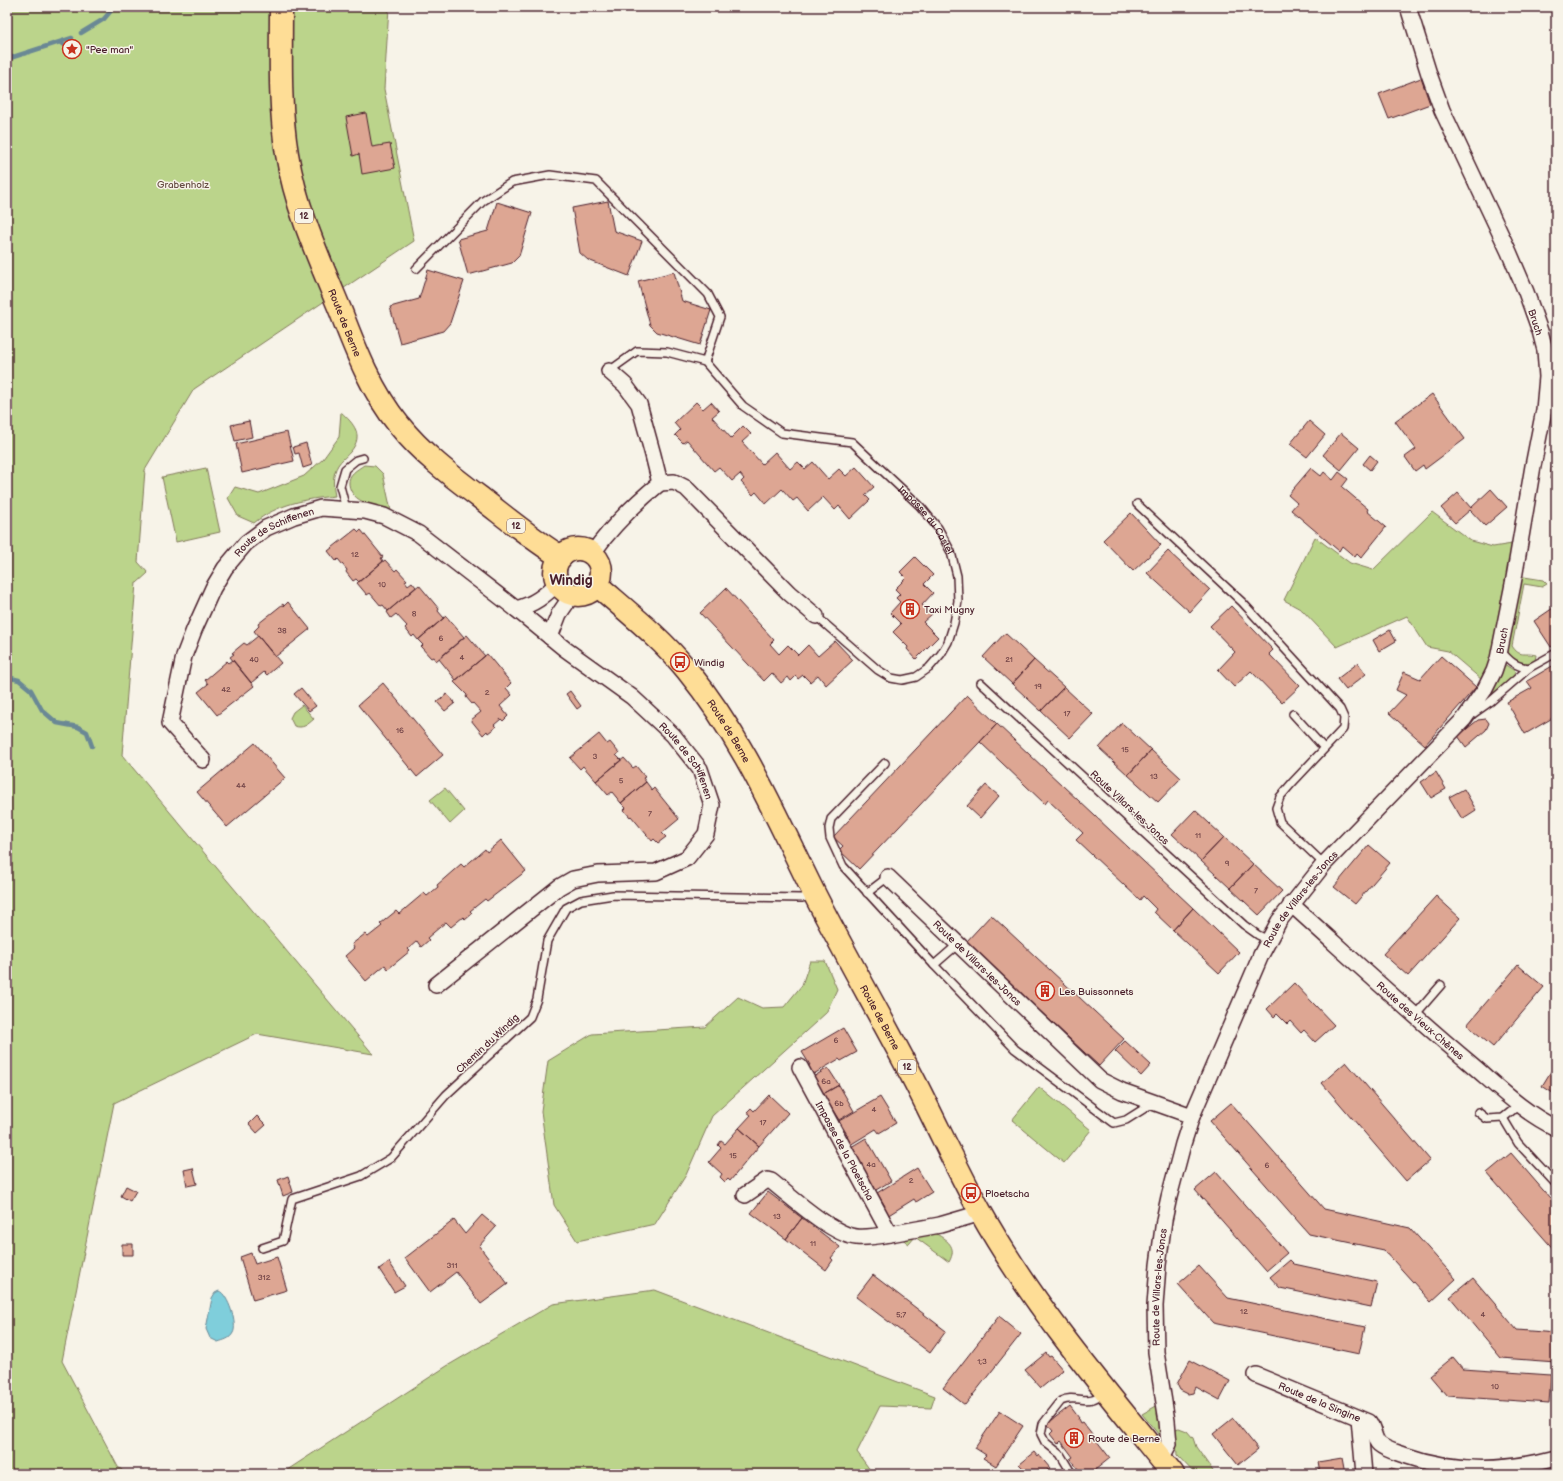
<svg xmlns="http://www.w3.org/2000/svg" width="1563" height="1481" viewBox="0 0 1563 1481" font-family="'Balsamiq Sans',sans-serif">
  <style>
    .green { fill: #bbd48b; stroke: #827a5b }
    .water { fill: #7fcedb; stroke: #6a8895 }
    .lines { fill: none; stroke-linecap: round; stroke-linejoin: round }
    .stream { stroke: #6a8895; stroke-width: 4.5 }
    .building { fill: #dda693; stroke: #4a1f2b }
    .service-casing { stroke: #4a1f2b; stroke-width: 10 }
    .minor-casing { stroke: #4a1f2b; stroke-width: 18 }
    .primary-casing { stroke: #4a1f2b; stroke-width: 25 }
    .service { stroke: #f7f3e8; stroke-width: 7 }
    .minor { stroke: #f7f3e8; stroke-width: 15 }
    .primary { stroke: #fedd96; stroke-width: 22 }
    .labels { text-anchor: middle; stroke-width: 3; stroke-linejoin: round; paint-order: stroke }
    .number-label { font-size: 8px; fill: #6f4145 }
    .shield { fill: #f7f3e8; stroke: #7e5f64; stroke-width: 1 }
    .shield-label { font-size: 9px; font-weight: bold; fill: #4a1f2b }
    .poi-label { font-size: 10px; fill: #4a1f2b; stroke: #f7f3e8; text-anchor: start }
    .park-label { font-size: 10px; fill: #664c43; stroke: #f7f3e8 }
    .street-label { font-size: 10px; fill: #4a1f2b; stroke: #f7f3e8 }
    .district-label { font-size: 14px; font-weight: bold; fill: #4a1f2b; stroke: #f7f3e8 }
  </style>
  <rect width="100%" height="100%" fill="#f7f3e8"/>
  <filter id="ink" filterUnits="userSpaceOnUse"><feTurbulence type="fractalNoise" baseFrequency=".025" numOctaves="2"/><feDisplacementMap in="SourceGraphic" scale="8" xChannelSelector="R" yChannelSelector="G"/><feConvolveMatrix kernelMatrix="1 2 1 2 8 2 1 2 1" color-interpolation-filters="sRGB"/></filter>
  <g filter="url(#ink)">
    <path class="green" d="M7,7H389L384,89L414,241L194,389L145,470L138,562L148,573L137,583H136L122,755L373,1054L257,1034L114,1103L62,1361L118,1467L127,1474H7Z
      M341,412C354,424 364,435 351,451C347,456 341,460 338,465C332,475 333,485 335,496C306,499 277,504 254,523L238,516L228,498L235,487L259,494L304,476L323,459L339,437Z
      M364,465L375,466L383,474L391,511C376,506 351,503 349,484C348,474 357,470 364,465Z
      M206,468L220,532L176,542L162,477Z
      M1432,512L1471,541L1493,547L1512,544L1495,646L1488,669L1482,680L1448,651L1427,647L1407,616L1337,647L1302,610L1284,600L1315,537L1350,563L1373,570Z
      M1518,576L1543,580L1547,584L1542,587L1524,584L1512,646C1520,658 1524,652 1536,655L1535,661C1521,666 1510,659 1506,647Z
      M1504,664L1515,671V673L1513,677L1485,701Z
      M302,705L314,719C307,725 303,729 294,726L290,718L293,712Z
      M445,788L464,811L450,824L430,800Z
      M810,961H825L837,989L826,1013L712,1116L686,1175L655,1224L577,1241L554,1205L541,1111L548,1061L592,1034L705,1027L738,997L762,1008L784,1007L802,985Z
      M1039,1087L1091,1130L1064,1163L1012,1120Z
      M933,1232C947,1240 958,1246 949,1262L915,1237L909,1244L901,1238Z
      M655,1290L935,1396L931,1408L880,1406L857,1452L873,1474H281L447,1366L553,1304Z
      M1158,1405L1163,1440L1142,1414Z
      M1179,1428L1187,1431L1193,1438L1196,1447L1215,1474H1195L1177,1455L1175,1429Z"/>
    <path class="water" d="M219,1291C228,1294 238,1325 233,1333C230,1339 224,1340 218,1342L210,1338L206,1329L212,1298L215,1293Z"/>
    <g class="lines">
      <path class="stream" d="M81,33L104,19L114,7
        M61,43L70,50
        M7,59L72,38
        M7,677L19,680L31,690L42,710L57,723L78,727L87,732L92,746"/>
    </g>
    <path class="building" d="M1421,78L1430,104L1389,119L1379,94Z
      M366,113L372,147L390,144L395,168L362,174L359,154L353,156L346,117Z
      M608,201L614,231L642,241L629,276L588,260L580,253L572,208Z
      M497,202L532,213L519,256L512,263L468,275L458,239L488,231Z
      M428,270L464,281L450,323L443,331L400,343L390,307L419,299Z
      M674,272L682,301L711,310L700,345L657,332L650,325L638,281Z
      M1432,394L1465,439L1425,469L1423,465L1415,471L1405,457L1416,449L1395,421Z
      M696,402L703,409L711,402L719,411L712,417L731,438L743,426L751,434L742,442L762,464L775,452L790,469L798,462L805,469L813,462L828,479L839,469L846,476L856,467L874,487L865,495L870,500L850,519L839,506L835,510L823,497L808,511L797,498L793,501L782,489L766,504L756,492L753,495L741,482L744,479L740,474L732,481L719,467L714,471L687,440L683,443L675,435L680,430L674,423Z
      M249,421L252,437L235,441L231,425Z
      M1309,421L1325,435L1307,457L1290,444Z
      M287,432L294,461L242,473L236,444Z
      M1341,433L1359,448L1341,470L1323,455Z
      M306,443L312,465L303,468L299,453L295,454L293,447Z
      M1370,455L1377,461L1370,470L1363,464Z
      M1553,456H1556V480L1550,479Z
      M1311,468L1321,476L1324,472L1333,480L1339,472L1348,479L1342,487L1368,509L1367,511L1386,527L1361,558L1357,554L1355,557L1342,546L1339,551L1291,510L1297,503L1288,495Z
      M1491,489L1507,507L1485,526L1470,510L1455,523L1441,508L1458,493L1471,508Z
      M1131,513L1161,545L1133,571L1103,540Z
      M356,529L359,532L361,530L383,557L381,558L383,561L359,582L356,579L353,581L346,572L347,570L338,559L336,561L328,551Z
      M1168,551L1210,590L1190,612L1147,573Z
      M915,557L933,575L924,584L933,593L922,605L932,614L923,622L938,637L916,659L907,649L908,647L893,632L901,624L890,613L900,602L896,598L900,594L895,589L906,578L900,572Z
      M385,560L395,571L397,569L407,580L405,581L408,585L412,582L416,587L388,611L383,605L381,606L370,593L367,595L357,583Z
      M419,585L439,609L438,611L444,618L418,640L414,635L412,637L405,628L407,626L396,614L391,618L387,612Z
      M726,588L774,640L770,644L779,654L788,645L798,655L808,645L818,656L835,641L853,660L826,685L818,675L810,682L803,675L798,679L796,676L791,681L788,677L781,683L772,673L764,681L700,613Z
      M288,602L310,629L275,657L254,631L259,626L258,624L283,604L284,606Z
      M1231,606L1273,650L1269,654L1300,686L1282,703L1251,671L1234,687L1218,670L1235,652L1210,626Z
      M1556,606V644L1551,647L1534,621Z
      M446,616L464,637L436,661L433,657L431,658L421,647L423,645L418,640Z
      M1390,630L1396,641L1379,651L1373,640Z
      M1005,633L1034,660L1012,684L983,657Z
      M467,635L485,656L456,680L439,659Z
      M258,636L281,663L267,675L264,672L251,683L230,657L234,654L232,653L244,643L247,645Z
      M487,654L511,683L506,688L512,695L500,706L508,716L503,721L501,719L494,725L496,727L488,733L487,731L483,735L471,720L481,712L473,703L472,704L466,697L467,695L454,682Z
      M1441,656L1476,687L1425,745L1389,713L1406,695L1396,690L1404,672L1420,679Z
      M233,660L254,686L217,715L198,692L208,684L205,680L227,661L229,663Z
      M1034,660L1064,687L1041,711L1012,684Z
      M1358,663L1366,674L1346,690L1337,679Z
      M1554,665L1556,670V716L1525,734L1507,702L1532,688L1527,681Z
      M383,683L443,755L417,777L358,705Z
      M1064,687L1093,714L1070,738L1041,711Z
      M301,688L316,706L309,711L294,694Z
      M570,691L581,706L577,709L566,694Z
      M447,694L455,703L445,711L437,702Z
      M967,695L997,724L859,869L839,850L843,846L833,837Z
      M1486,719L1489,723L1486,730L1466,747L1458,736L1478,720Z
      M1122,723L1151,750L1128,775L1099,748Z
      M997,724L1193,908L1173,930L1154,912L1156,909L1143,896L1140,900L1076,840L1083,833L1048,800L1045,804L980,742Z
      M599,734L607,744L610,742L619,753L616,755L621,760L596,781L583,766L580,769L570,758Z
      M255,743L285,778L227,827L197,792Z
      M1151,750L1181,778L1158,802L1128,775Z
      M624,758L633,768L636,766L645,777L643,778L646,782L621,803L612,792L608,795L596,781Z
      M1436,772L1446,789L1431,798L1421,782Z
      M646,782L652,790L654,788L679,819L662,833L666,837L658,843L654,839L652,841L631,816L630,817L624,810L626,808L621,803Z
      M986,785L999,796L980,818L967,806Z
      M1464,789L1476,810L1462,819L1449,797Z
      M1195,810L1224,837L1201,861L1172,834Z
      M1224,837L1253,864L1230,888L1201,861Z
      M501,840L526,871L487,901L485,899L470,911L472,913L465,919L463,917L451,927L446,922L427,938L429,940L421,947L417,941L408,949L410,951L388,969L385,965L366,981L345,956L354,948L352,944L365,934L368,937L382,926L380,924L396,911L399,914L424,893L427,896L438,887L437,885L461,864L464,867L485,849L487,852Z
      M1369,845L1390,863L1355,904L1334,887Z
      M1253,864L1282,891L1259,915L1230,888Z
      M1436,896L1460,918L1408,976L1383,954Z
      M1193,908L1239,952L1219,973L1173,930Z
      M991,915L1124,1039L1099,1066L966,942Z
      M1518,965L1544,987L1493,1047L1467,1025Z
      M1294,983L1334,1025L1315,1042L1304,1030L1301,1033L1290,1021L1287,1024L1277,1014L1274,1017L1267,1009Z
      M843,1028L857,1052L841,1061L839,1059L812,1075L807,1066L810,1065L802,1052Z
      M1125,1041L1151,1065L1141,1076L1115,1051Z
      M1346,1062L1430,1160L1406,1181L1322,1083Z
      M1556,1063V1095L1542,1086Z
      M828,1068L839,1085L823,1094L813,1077Z
      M839,1085L854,1111L839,1120L823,1094Z
      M769,1095L788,1113L759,1146L739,1128L751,1115L747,1112L751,1108L754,1111Z
      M880,1097L896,1123L879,1133L876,1129L850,1145L845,1138L848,1136L839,1121Z
      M1231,1103L1324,1209L1410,1228L1456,1279L1431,1302L1384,1250L1309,1234L1210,1121Z
      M257,1116L266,1125L257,1133L249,1124Z
      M739,1128L759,1146L730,1181L728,1179L725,1182L720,1177L722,1174L709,1162L721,1148L718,1145L721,1141L725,1144Z
      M866,1138L891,1181L876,1190L851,1147Z
      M1511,1153L1556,1205V1252L1487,1173Z
      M193,1168L197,1184L187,1186L184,1170Z
      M917,1168L932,1192L916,1202L914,1199L887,1216L882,1207L885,1206L877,1193Z
      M1216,1172L1287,1253L1266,1271L1195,1190Z
      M288,1176L293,1192L283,1196L278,1180Z
      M126,1186L136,1191L130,1201L121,1196Z
      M768,1192L802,1218L786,1239L751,1213Z
      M482,1215L496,1227L479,1246L508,1284L481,1304L456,1272L430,1292L405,1258L454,1220L465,1234Z
      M802,1218L840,1247L831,1258L833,1260L826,1270L786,1239Z
      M122,1244H133V1255H122Z
      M251,1253L255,1264L277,1257L287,1290L253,1300L240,1257Z
      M1290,1260L1294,1264L1377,1282L1371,1307L1280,1288L1270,1277Z
      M389,1262L405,1286L394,1292L379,1269Z
      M1199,1266L1228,1298L1365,1327L1359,1354L1213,1323L1178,1284Z
      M873,1275L946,1331L930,1353L856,1297Z
      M1473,1278L1517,1330L1556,1333V1362L1501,1358L1450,1297Z
      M999,1316L1021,1334L965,1405L943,1388Z
      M1046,1353L1049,1357L1051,1356L1063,1370L1041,1388L1025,1370Z
      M1453,1357L1463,1369L1551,1375L1549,1403L1447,1396L1430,1376Z
      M1190,1360L1230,1381L1220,1400L1196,1387L1193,1393L1188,1394L1180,1390L1177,1384Z
      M1070,1406L1079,1418L1078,1419L1080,1423L1082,1422L1110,1458L1090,1474H1082L1070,1459L1073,1457L1061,1441L1058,1444L1050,1434L1053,1431L1047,1424Z
      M1000,1411L1023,1426L996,1466L983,1458L986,1455L975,1448Z
      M1233,1418L1258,1449L1238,1465L1213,1434Z
      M1034,1452L1038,1457L1039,1455L1050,1468L1047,1470L1051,1474H1021L1019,1471L1023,1468L1019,1464Z
      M1342,1458L1345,1474H1320L1318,1462Z
      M1391,1468L1414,1474H1389Z"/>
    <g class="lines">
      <g class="service-casing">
        <g id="service">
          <path d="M416,269L483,201L512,182L550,175L596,181L708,294L720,317L705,362"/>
          <path id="s1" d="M609,371L637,351L667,352L705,362L743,406L782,433L852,442L920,506L938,528L951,552L957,576L958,601L954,623L948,642L941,654L929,668L916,677L902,680L891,678L878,670L816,616"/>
          <path d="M1137,504L1242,602L1340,709L1344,718L1343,729L1292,783L1280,797L1276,808L1280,822L1324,864"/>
          <path d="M346,509L340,486L345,469L356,460L363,458"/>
          <path d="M1501,651C1509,661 1516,667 1529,668"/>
          <path d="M981,683L1244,925L1258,935L1269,940"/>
          <path d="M1293,714L1324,748"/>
          <path d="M1473,714L1490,702L1529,668L1556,653"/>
          <path d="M885,763L831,819L829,828L830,838L843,866L934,965L1015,1049L1114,1123L1126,1120L1153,1103"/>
          <path d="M867,893L888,877"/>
          <path d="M934,965L957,945"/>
          <path d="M1415,1015L1441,985"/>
          <path d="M1478,1112L1487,1119L1503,1118L1519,1105"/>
          <path d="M1503,1118L1518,1143L1556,1184"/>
          <path d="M262,1248L283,1241L292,1199L361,1176L391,1158L446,1095L530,1017L537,999L547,941L566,908L581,900L613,895L802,898L813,895"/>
          <path d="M1072,1474L1060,1454L1045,1442L1041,1434L1043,1424L1061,1401C1072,1395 1082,1402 1093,1399C1097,1398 1102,1394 1105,1392"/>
        </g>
      </g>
      <g class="minor-casing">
        <g id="minor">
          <path d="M609,371L625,385L639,404L653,455L660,483L674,482L686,488L789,593L816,616"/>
          <path d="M592,554C612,526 633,505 660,483"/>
          <path d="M516,609C535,604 544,596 558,583"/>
          <path d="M550,637L559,614L572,595"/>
          <path id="s2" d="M203,760L170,723L184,656L194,630L213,588L225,568L246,543L266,528L294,516L321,508L365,511L384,516L419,534L516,609L565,649L632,697L673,735L700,769L712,805L706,834L687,858L656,872L598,874L573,879L559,887L436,985"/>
          <path id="s3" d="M888,877L1100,1080L1122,1091L1192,1116"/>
          <path id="s4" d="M1291,904C1351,958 1410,1013 1471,1064C1498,1087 1524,1113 1556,1128"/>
          <path id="s5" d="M800,1067L890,1234L940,1225L981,1213"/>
          <path d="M745,1195L767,1180L771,1181C790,1196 833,1235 856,1237C868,1238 879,1236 890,1234"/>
          <path id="s6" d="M1256,1375L1369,1422C1374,1429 1373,1438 1379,1444C1386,1450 1396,1452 1404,1455C1455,1473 1505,1472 1556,1458"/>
          <path d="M1359,1418L1364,1474"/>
          <path id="s7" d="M1161,1459L1169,1444L1167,1421L1156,1352L1155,1306L1158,1265L1164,1220L1169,1197L1183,1144L1192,1116L1261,955L1279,921L1324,864L1464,719L1485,689L1494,671L1498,659L1513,584L1533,466L1544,410L1547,377L1545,350L1540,331L1526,292L1509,252L1442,110L1429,74L1408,7"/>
        </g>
      </g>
      <g class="primary-casing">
        <g id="primary">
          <path id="s8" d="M281,7C281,56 279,106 287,154C296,209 320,261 341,312C356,351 372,392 399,425C422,454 453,477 482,499C508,519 533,540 561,557"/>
          <circle cx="578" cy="572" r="23"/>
          <path id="s9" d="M597,585C628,612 661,638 687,670C743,738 777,819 816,897C848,960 883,1020 915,1082C937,1125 957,1169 980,1211C1033,1306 1105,1390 1173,1474"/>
        </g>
      </g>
      <use href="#service" class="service"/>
      <use href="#minor" class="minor"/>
      <use href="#primary" class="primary"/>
    </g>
  </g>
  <defs>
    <g id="sight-ring" transform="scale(1)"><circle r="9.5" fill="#f7f3e8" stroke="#c8321e" stroke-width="1.5"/><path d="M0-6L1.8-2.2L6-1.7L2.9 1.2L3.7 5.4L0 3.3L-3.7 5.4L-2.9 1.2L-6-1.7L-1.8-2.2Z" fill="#c8321e"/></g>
    <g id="building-ring" transform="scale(1)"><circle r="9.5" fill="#f7f3e8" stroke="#c8321e" stroke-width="1.5"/><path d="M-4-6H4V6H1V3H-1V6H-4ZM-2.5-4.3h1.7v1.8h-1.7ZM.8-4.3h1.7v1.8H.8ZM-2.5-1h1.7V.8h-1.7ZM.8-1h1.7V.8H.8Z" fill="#c8321e"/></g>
    <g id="bus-ring" transform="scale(1)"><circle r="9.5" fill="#f7f3e8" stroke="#c8321e" stroke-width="1.5"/><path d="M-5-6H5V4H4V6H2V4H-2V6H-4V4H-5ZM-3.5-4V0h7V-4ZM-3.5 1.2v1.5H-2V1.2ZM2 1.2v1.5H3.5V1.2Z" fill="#c8321e"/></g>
  </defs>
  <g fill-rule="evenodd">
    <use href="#sight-ring" x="72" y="49"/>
    <use href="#building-ring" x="910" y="609"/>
    <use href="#bus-ring" x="680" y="662"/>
    <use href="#building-ring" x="1045" y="991"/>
    <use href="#bus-ring" x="971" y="1193"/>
    <use href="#building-ring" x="1074" y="1438"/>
  </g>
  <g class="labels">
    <g class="number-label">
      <text x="355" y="557">12</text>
      <text x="382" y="587">10</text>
      <text x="414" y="616">8</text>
      <text x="282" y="633">38</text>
      <text x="441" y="641">6</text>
      <text x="462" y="660">4</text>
      <text x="254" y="662">40</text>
      <text x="1009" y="662">21</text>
      <text x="1038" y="689">19</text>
      <text x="226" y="692">42</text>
      <text x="487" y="695">2</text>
      <text x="1067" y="716">17</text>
      <text x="400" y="733">16</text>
      <text x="1125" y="752">15</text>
      <text x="595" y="759">3</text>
      <text x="1154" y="779">13</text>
      <text x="621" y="783">5</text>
      <text x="241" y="788">44</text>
      <text x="650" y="816">7</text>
      <text x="1198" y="838">11</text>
      <text x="1227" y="866">9</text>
      <text x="1256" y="893">7</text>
      <text x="836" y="1043">6</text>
      <text x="826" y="1084">6a</text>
      <text x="839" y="1106">6b</text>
      <text x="874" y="1112">4</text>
      <text x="763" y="1125">17</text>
      <text x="733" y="1158">15</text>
      <text x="871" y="1167">4a</text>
      <text x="1267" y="1168">6</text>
      <text x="911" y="1183">2</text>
      <text x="777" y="1219">13</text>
      <text x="813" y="1246">11</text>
      <text x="452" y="1268">311</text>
      <text x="264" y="1280">312</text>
      <text x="1244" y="1314">12</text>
      <text x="901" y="1317">5;7</text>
      <text x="1483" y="1317">4</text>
      <text x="982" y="1364">1;3</text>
      <text x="1495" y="1389">10</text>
    </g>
    <g class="shield">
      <rect x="295" y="209" width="18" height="14" rx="3"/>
      <rect x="507" y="519" width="18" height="14" rx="3"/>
      <rect x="898" y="1060" width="18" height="14" rx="3"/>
    </g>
    <g class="shield-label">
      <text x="304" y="219">12</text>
      <text x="516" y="529">12</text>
      <text x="907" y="1070">12</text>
    </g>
    <g class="poi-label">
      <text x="86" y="53">"Pee man"</text>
      <text x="924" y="613">Taxi Mugny</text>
      <text x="694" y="666">Windig</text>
      <text x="1059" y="995">Les Buissonnets</text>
      <text x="985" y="1197">Ploetscha</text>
      <text x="1088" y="1442">Route de Berne</text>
    </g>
    <g class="park-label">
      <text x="183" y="188">Grabenholz</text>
    </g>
    <g class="street-label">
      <text dy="4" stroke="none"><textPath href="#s8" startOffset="326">Route de Berne</textPath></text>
      <text transform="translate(1536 322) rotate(72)" y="4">Bruch</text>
      <text dy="4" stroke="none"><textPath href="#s1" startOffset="388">Impasse du Castel</textPath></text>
      <text dy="4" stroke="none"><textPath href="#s2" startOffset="278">Route de Schiffenen</textPath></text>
      <text dy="4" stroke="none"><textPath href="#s7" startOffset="926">Bruch</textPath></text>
      <text dy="4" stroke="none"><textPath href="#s9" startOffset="198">Route de Berne</textPath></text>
      <text dy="4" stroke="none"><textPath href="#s2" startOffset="788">Route de Schiffenen</textPath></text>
      <text transform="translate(1130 807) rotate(43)" y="4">Route Villars-les-Joncs</text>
      <text dy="4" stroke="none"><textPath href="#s7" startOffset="594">Route de Villars-les-Joncs</textPath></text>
      <text dy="4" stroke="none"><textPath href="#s3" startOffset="124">Route de Villars-les-Joncs</textPath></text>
      <text dy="4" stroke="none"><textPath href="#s9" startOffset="522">Route de Berne</textPath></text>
      <text dy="4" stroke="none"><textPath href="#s4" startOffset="174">Route des Vieux-Chênes</textPath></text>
      <text transform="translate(487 1043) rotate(-43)" y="4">Chemin du Windig</text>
      <text dy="4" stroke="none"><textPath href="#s5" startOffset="95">Impasse de la Ploetscha</textPath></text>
      <text dy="4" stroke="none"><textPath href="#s7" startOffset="175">Route de Villars-les-Joncs</textPath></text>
      <text dy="4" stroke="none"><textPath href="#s6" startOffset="69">Route de la Singine</textPath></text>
    </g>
    <g class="district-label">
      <text x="571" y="585">Windig</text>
    </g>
  </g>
  <rect width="1563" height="1481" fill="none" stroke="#f7f3e8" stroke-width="24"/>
  <rect x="12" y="12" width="1539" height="1457" fill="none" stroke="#4a1f2b" stroke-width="1.5" filter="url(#ink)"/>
</svg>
